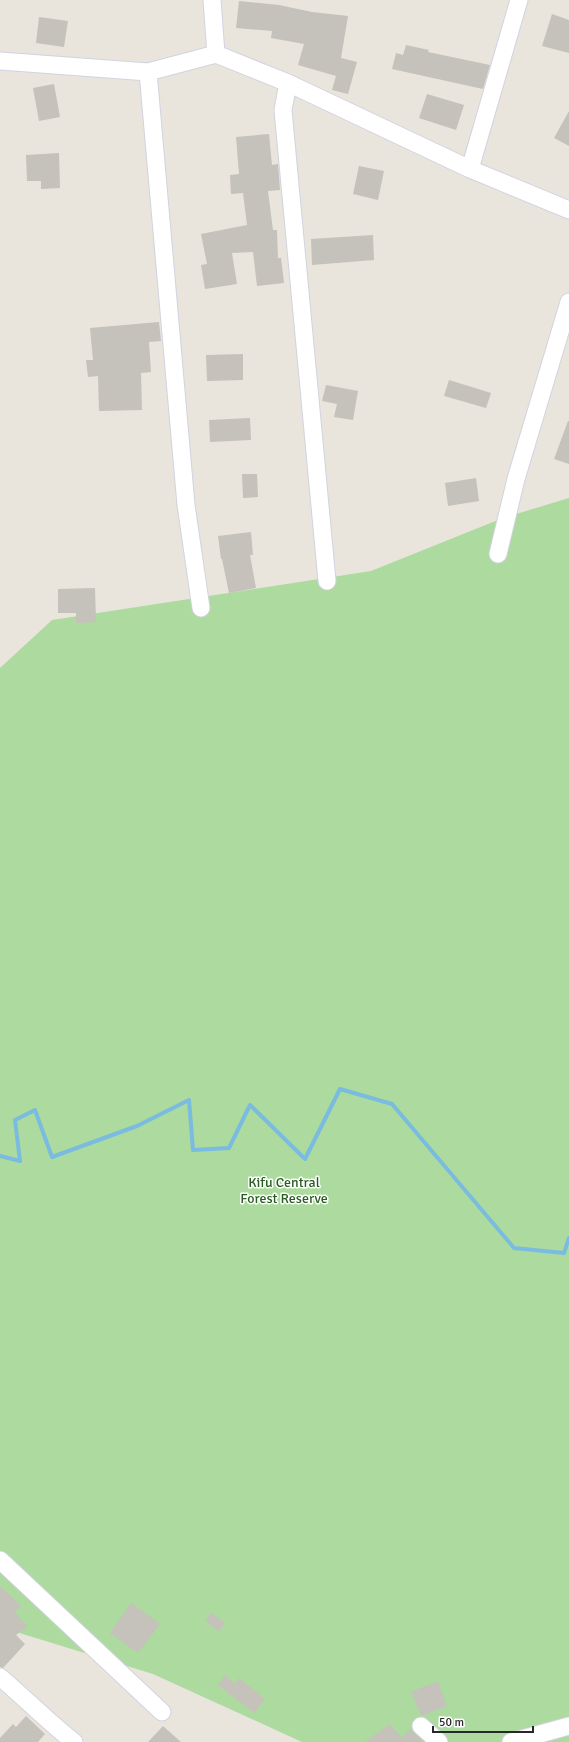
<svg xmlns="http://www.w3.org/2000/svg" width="569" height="1742" viewBox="0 0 569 1742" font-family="Signika,sans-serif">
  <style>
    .green { fill: #adda9e }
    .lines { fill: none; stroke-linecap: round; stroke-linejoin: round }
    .stream { stroke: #7abbe0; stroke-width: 4 }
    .building { fill: #c5c1bb }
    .minor-casing { stroke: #d1d3e0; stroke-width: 19 }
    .minor { stroke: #fff; stroke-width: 17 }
    .labels { text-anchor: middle; stroke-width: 3; stroke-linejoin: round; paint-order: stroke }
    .park-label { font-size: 14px; fill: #285c22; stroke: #fff }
  </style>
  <rect width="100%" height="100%" fill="#e9e5dc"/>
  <path class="green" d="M569,498V1742H302L153,1674L0,1627V668L52,620L371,571L503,518Z"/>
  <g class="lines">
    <path class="stream" d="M0,1156L20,1161L15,1120L35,1110L52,1157L137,1126L189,1100L193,1150L229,1148L250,1105L305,1159L340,1089L392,1104L514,1248L564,1253L569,1238"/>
  </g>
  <path class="building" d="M239,1L279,5L312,12L348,16L341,58L357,62L348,94L332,90L336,76L298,65L304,44L271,38L272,31L236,28Z
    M552,14L569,20V53L542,46Z
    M39,17L68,21L64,47L36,43Z
    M406,45L429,50L428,52L490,65L483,89L392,69L396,53L403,55Z
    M54,84L60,117L39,121L33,88Z
    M427,94L464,105L456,130L419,118Z
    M569,111V146L554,138Z
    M269,134L272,165L278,164L280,190L268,191L273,230H277L278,258H281L284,283L257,286L253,252L232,253L237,284L205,289L201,265L207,264L201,234L247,225L243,193L231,194L230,175L239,174L236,137Z
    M59,153L60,188L41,189V181H27L26,155Z
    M359,166L384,171L378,200L353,194Z
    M373,235L374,260L312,265L311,239Z
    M159,322L161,341L149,342L151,372L141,373L142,410L99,411L98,376L88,377L86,360H93L90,328Z
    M243,354V380L207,381L206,355Z
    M449,380L491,393L486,408L444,396Z
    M326,385L358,391L353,420L334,417L337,404L322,401Z
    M250,418L251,440L210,442L209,420Z
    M568,421H569V464L554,459Z
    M242,474H257L258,497L243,498Z
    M476,478L479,501L448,506L445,483Z
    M251,532L253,555H250L256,588L229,593L222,559H221L218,536Z
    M95,588L96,622L76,623V613H58V589Z
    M0,1586L21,1606L15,1612L27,1627L16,1635L25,1644L3,1668L0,1667Z
    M131,1603L160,1624L138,1653L110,1633Z
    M211,1613L225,1623L219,1631L205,1621Z
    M225,1675L235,1684L239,1678L265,1699L254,1713L218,1685Z
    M438,1681L447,1706L421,1716L411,1692Z
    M26,1716L45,1734L38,1742H0V1738L13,1724L16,1727Z
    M390,1724L402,1738L410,1729L424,1742H365Z
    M163,1726L181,1742H148Z"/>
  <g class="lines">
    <g class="minor-casing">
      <path id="minor" d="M212,0L216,54
        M0,61L148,72L216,54L288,83L470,169L569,210
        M148,72L186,505L201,608
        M288,83L283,110L327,581
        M470,169L519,0
        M498,554L516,479L569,302
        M0,1560L162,1712
        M0,1677C25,1698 48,1722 74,1742
        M421,1726L439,1742
        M511,1742L569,1726"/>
    </g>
    <use href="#minor" class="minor"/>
  </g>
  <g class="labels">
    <g class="park-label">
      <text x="284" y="1187">Kifu Central<tspan x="284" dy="16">Forest Reserve</tspan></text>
    </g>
  </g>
  <path d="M433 1726v6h100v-6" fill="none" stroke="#282828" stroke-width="2"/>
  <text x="439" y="1726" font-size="12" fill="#282828" stroke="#ffffff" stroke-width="3" paint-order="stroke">50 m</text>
</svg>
